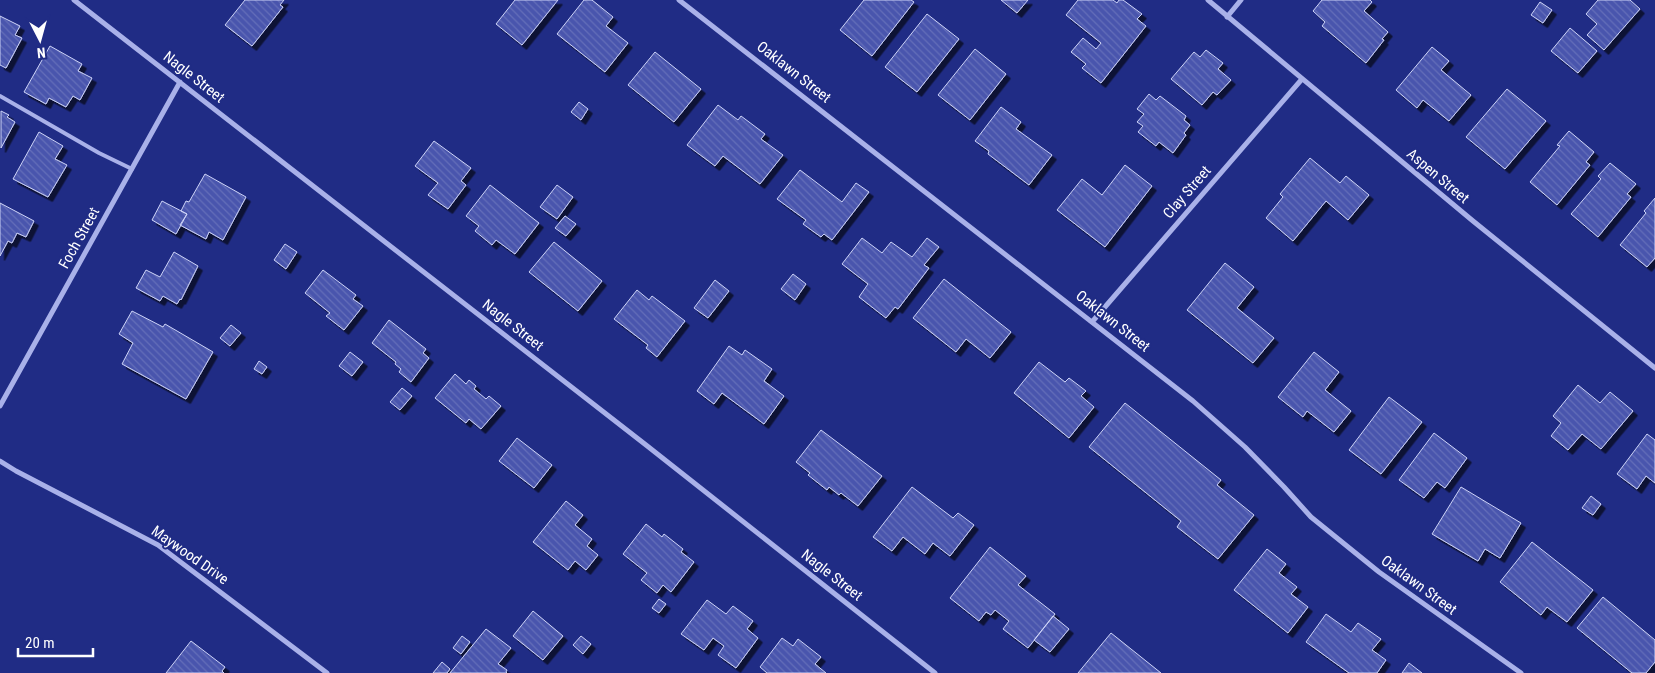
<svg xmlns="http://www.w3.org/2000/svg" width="1655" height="673" viewBox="0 0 1655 673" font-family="'Roboto Condensed',sans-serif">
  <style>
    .building { fill: url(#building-back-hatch); stroke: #cdd3f7; filter: url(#shadow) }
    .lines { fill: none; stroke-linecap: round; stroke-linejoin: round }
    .service { stroke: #a9b1e9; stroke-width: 4 }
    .minor { stroke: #a9b1e9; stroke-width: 5 }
    .labels { text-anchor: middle; stroke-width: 4; stroke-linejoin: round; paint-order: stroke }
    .street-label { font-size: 15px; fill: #fff; stroke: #202c85 }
  </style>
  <defs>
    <pattern id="building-back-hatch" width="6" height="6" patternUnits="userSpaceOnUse" patternTransform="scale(1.25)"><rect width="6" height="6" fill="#4955ad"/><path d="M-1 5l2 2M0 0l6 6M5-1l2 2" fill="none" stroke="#646eb9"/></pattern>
    <filter id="shadow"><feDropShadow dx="4.5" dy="4.5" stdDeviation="0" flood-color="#0009"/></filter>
  </defs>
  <rect width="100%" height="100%" fill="#202c85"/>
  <path class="building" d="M245,0H284L280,5L283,7L252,46L225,25Z
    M515,0H558L522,45L496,24Z
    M584,0H592L613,17L606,26L628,43L605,72L557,34Z
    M864,0H911L914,2L872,56L840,30Z
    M1001,0H1028L1017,13Z
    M1078,0H1113L1117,3L1119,0H1123L1142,14L1137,19L1146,26L1101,83L1082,68L1086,64L1071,52L1083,38L1096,49L1101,43L1066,15Z
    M1322,0H1370L1372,2L1364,11L1388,32L1382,39L1384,40L1366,63L1322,26L1325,22L1313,11Z
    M1598,0H1630L1640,9L1604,50L1587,35L1597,24L1586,14Z
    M1540,2L1552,10L1543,23L1531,15Z
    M927,14L959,39L917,92L885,67Z
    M0,16L20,26L15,35L22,38L6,68L0,65Z
    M1570,28L1597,51L1578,73L1551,51Z
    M50,46L82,64L78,71L92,78L80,100L73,96L66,107L49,98L46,104L24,92Z
    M1432,47L1449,61L1441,70L1471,95L1449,121L1423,100L1417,108L1396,90Z
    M975,49L1006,74L970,120L938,95Z
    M1206,50L1223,63L1218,69L1231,80L1217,95L1213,92L1202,105L1171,79L1194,52L1200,57Z
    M655,52L701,89L674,122L628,85Z
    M1507,89L1546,121L1505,169L1466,137Z
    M1149,94L1156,100L1160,96L1186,116L1184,120L1190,125L1184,133L1186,135L1173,153L1159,142L1156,146L1138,132L1143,126L1137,122L1144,114L1137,109Z
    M579,102L588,109L581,120L571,112Z
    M718,105L738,120L741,116L765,134L761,139L783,155L760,184L723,156L715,166L687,145Z
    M1001,107L1021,122L1016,129L1052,155L1029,185L988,154L989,151L975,141Z
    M1,111L9,115L7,117L15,122L1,148Z
    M1569,131L1594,152L1586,162L1590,165L1557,205L1530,182L1560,146L1557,145Z
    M39,132L63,146L55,159L67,165L48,197L13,179Z
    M434,141L471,168L461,181L466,185L448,209L428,195L438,183L415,166Z
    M1310,158L1340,183L1346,176L1369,195L1348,220L1326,201L1293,241L1266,218L1283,197L1280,194Z
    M1610,163L1636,184L1627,194L1631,197L1598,237L1571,214L1601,179L1598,176Z
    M1125,165L1152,186L1105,247L1057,210L1082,179L1102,195Z
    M800,170L842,202L856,183L869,192L832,240L824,234L821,237L803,224L806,220L777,199Z
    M205,174L246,197L223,240L209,232L206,239L180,225L187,214L181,211L186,201L189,202Z
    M490,185L539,223L515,254L496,240L492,245L475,231L479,226L466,216Z
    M557,185L573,197L557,219L540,207Z
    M1655,198V258L1647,267L1620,245L1646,213L1644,211Z
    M162,201L187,214L176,234L152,220Z
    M0,203L34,221L26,237L17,233L12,243L8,241L0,256Z
    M565,216L576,224L566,236L555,228Z
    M862,238L882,253L891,242L912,257L927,238L939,247L924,265L929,268L898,309L895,307L886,318L859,297L868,284L842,264Z
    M554,242L602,281L578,311L529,272Z
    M285,244L297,252L286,269L274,260Z
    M174,252L198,266L181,300L180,299L177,304L163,296L160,301L136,288L146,270L160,277Z
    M1225,263L1254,287L1237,308L1274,338L1253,363L1187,310Z
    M323,270L356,295L353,299L363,306L344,330L326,316L330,313L305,293Z
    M793,274L806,284L795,300L781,289Z
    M944,279L1011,332L990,358L966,339L956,352L913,318Z
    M715,280L729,291L708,318L694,308Z
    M637,290L649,300L652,296L685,321L657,357L646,348L648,345L614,319Z
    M132,311L163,327L165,324L213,352L186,399L122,364L133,343L119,334Z
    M389,320L426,349L423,353L429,358L411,382L399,372L401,369L395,364L396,362L372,343Z
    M231,325L241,333L230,346L220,338Z
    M729,346L742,355L745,350L772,369L764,381L784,396L764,424L722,393L714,404L697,391Z
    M350,352L363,362L352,376L339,366Z
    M1314,352L1339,372L1325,390L1351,411L1334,432L1307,411L1303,417L1278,397Z
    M259,361L267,367L262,374L254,369Z
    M1039,362L1065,382L1069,378L1086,391L1081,396L1094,407L1069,438L1014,393Z
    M455,374L466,384L469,380L476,386L474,389L486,399L489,396L501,406L481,429L469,419L466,423L435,398Z
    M1578,385L1600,403L1610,392L1633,411L1601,449L1582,434L1568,450L1551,436L1561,423L1553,416Z
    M402,388L412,396L400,410L390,402Z
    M1389,397L1422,422L1381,474L1349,450Z
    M1125,403L1221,480L1217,485L1254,515L1218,559L1177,527L1181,521L1089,447Z
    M821,430L882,476L858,506L841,493L839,495L829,487L827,490L808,475L810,473L796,462Z
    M1434,433L1467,458L1445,488L1437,482L1424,498L1399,480Z
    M1647,434L1655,440V483L1646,476L1637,489L1617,474Z
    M517,438L552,465L534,488L499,461Z
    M912,487L953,518L958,513L974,525L950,556L933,543L925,554L903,537L892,551L873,537Z
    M1461,487L1521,523L1500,558L1485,549L1478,561L1432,534Z
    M1591,496L1601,504L1593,515L1582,508Z
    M566,501L583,515L575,525L592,539L587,546L598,555L586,570L575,561L568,570L533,542Z
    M646,524L662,537L664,534L683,549L681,552L694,562L671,592L663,585L657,593L641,580L647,573L623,554Z
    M1532,542L1593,590L1567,622L1547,607L1541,615L1500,582Z
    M990,547L1026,576L1018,585L1055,614L1028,648L1003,629L1009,621L995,610L991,615L986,612L979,621L950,598Z
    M1267,549L1286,564L1279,573L1297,587L1291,594L1308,607L1288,633L1234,590Z
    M1603,597L1655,640V662L1646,673H1632L1577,628Z
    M659,599L666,604L659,613L652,608Z
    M707,600L726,614L733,606L753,621L747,629L758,638L736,668L718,655L724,646L713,638L704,650L681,634Z
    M533,611L563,636L543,660L513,636Z
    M1326,614L1351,632L1358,623L1381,639L1372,650L1386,660L1377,673H1349L1306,642Z
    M1053,616L1069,629L1050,652L1034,640Z
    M486,629L511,648L498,664L507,670L506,672L507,673H450Z
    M1111,633L1161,673H1078Z
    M462,636L470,642L461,654L453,648Z
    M581,636L591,644L583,654L573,645Z
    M782,638L793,646L798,639L821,657L815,664L826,673H767L760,667Z
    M191,641L225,667L222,671L224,673H166Z
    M442,662L450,669L447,673H433Z
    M1409,663L1422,673H1402Z"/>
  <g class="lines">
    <path class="service" d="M0,96L99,153L132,169"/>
    <path class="minor" d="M74,0L646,445L935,673
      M679,0L1193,401L1245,447L1284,487L1311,517L1379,572L1521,673
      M1208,0L1473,221L1655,368
      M1227,17L1241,0
      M1092,322L1302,79
      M0,406L180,82
      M0,461L16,471L158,545L327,673"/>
  </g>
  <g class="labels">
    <g class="street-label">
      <text transform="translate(794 72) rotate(38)" y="5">Oaklawn Street</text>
      <text transform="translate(194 77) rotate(38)" y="5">Nagle Street</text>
      <text transform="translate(1438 176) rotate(40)" y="5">Aspen Street</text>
      <text transform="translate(1187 192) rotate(-49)" y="5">Clay Street</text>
      <text transform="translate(79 238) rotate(-61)" y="5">Foch Street</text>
      <text transform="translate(1113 321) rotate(38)" y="5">Oaklawn Street</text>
      <text transform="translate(513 325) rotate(38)" y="5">Nagle Street</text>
      <text transform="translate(190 555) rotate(35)" y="5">Maywood Drive</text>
      <text transform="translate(832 575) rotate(38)" y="5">Nagle Street</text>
      <text transform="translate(1419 585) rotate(36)" y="5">Oaklawn Street</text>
    </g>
  </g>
  <g transform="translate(40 40) rotate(174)" stroke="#202c85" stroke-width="4" paint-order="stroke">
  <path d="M0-4L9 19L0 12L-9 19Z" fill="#ffffff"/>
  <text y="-8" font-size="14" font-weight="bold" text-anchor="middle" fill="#ffffff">N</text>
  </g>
  <path d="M18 648v8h75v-8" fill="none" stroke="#ffffff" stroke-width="2.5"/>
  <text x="25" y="648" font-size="15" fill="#ffffff" stroke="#202c85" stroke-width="4" paint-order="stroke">20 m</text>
</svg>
